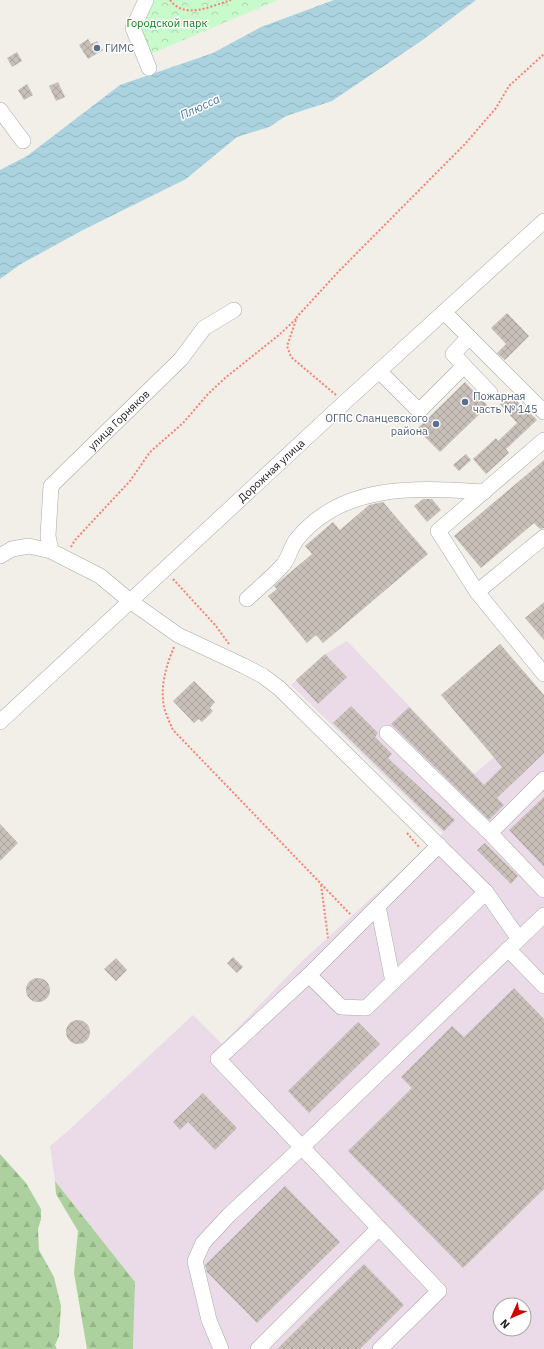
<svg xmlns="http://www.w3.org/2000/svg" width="544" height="1349" viewBox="0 0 544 1349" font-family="'IBM Plex Sans',sans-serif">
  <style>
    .industrial { fill: #ebdbe8; fill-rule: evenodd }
    .forest { fill: url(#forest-firs) }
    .park { fill: url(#park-crowns) }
    .water { fill: url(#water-waves) }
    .building { fill: url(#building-cross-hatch) }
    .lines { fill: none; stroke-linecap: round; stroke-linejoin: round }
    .minor-casing { stroke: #a9a9a9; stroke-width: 16 }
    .path { stroke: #fa8072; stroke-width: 2; stroke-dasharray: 2 2; stroke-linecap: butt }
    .minor { stroke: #fff; stroke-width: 15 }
    .service-dot { fill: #5c6f8a; stroke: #fff; stroke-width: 1.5 }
    .labels { text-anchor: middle; stroke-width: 3; stroke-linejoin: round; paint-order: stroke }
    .park-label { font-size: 11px; fill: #0c8416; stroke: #fff }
    .service-label { font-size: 11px; fill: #4e5e75; stroke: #fff; text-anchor: start }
    .street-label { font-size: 11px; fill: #222; stroke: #fff }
    .water-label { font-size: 12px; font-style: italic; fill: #4a7aab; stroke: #fff }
  </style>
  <defs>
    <pattern id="forest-firs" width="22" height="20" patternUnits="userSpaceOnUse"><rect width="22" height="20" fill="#add19e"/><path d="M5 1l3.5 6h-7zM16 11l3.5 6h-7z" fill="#95b388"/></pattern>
    <pattern id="park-crowns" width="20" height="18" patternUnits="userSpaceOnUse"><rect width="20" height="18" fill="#c8facc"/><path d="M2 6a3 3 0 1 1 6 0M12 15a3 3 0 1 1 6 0" fill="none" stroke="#acd6af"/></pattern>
    <pattern id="water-waves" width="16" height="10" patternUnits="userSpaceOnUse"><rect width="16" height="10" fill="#aad3df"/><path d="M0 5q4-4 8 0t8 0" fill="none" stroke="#92b5bf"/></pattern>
    <pattern id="building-cross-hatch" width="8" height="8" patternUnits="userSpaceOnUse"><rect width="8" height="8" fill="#c7bfb8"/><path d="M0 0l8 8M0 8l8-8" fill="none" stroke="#aba49e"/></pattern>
  </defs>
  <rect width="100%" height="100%" fill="#f2efe9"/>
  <path class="industrial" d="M347,641L474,774L544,714V1349H133L135,1282L55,1181L50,1146L68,1131L193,1015L222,1044L302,961L443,833L291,685L325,654ZM500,1305H524V1329H500Z"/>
  <path class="forest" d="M0,1154L26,1183L41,1209V1219L38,1229L39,1250L54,1277L61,1306L59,1336L55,1345L57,1349H0Z
    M55,1181L135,1282L133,1349H87L74,1273L78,1231L56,1194Z"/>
  <path class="park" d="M153,0H278L148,55L138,26Z"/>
  <path class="water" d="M334,0H476L424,39L332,101L286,116L269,127L237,137L186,179L83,230L21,264L0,279V170L27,156L120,85L213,53L261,27Z"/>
  <path class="building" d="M88,39L91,44L97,41L103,50L88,59L79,45Z
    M17,52L22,61L12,67L7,58Z
    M58,82L65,97L56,101L49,86Z
    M27,84L33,95L24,100L18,90Z
    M507,313L529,336L505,360L497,353L506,344L491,328Z
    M465,382L488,406L440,452L417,429Z
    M511,394L527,413L529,412L537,420L506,449L509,453L486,474L473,459L496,438L498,441L517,423L500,404Z
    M466,454L471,460L459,471L453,465Z
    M544,460V528L540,529L534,523L481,568L454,536Z
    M423,499H432L441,510L427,522L414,506Z
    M383,502L428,554L323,643L316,635L307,643L268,596L277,589L274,586L312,554L305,546L333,522L340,530L369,505Z
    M544,602V640L525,618Z
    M500,644L544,695V753L497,798L504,805L489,820L391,724L409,707L484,785L502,767L441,695Z
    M325,654L347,677L318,704L296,680Z
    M194,681L215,702L210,708L213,711L202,722L199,719L194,723L173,701Z
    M351,706L378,733L375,737L392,754L388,758L455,820L444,831L333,723Z
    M544,797V867L509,830Z
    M0,824L18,843L0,861Z
    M485,843L518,876L511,884L477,850Z
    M233,957L243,967L237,973L227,963Z
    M116,958L127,970L116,981L104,969Z
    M26 990a12 12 0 1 1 24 0a12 12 0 1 1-24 0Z
    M514,988L544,1019V1189L463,1268L348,1151L412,1088L401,1077L452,1026L464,1037Z
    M66 1032a12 12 0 1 1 24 0a12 12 0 1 1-24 0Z
    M358,1022L380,1044L309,1113L288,1091Z
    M203,1093L237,1128L215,1150L188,1122L180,1130L173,1122Z
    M285,1186L340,1242L257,1323L207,1272L205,1265Z
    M364,1264L404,1305L360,1349H277Z"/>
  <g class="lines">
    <g class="minor-casing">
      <g id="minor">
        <path d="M146,0L133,28L149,68"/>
        <path d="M0,110L23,141"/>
        <path d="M444,312L544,412"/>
        <path d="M469,337L453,354L490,393"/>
        <path d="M379,371L419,411L464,366"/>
        <path d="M544,440L438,531L477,592L544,674"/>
        <path id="s1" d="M51,551L48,536L51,486L181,359L204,328L234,310"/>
        <path d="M0,556L12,549L29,546L51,551L100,576L130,601L178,635L244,666L263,676L279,688L486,892L519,939"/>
        <path d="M477,592L544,537"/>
        <path d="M247,599C259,588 272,577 283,565C289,558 291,546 297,539C344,482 418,488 484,492"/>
        <path id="s2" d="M0,722L345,402L544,221"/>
        <path d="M387,733L490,833L544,890"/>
        <path d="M490,833L544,779"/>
        <path d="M378,906L393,982"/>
        <path d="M508,949L544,986"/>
        <path d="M309,975L341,1007L366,1008L486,892"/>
        <path d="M221,1349L209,1320L195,1261L203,1243L229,1215L301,1148L544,915"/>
        <path d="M258,1349L379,1228"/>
        <path d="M380,1349L439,1291L218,1059L309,975L439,845"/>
      </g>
    </g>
    <path class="path" d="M170,0C185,20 211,6 231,0
      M336,395L291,357L287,346L297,317L306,307L339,271L465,144L496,108L509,86L544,54
      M71,547L75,540L130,481L150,452L183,423L208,394L225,378L279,335L297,318
      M173,579L216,626L229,644
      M174,647C166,666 160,686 164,707C166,715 170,723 173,730L351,915
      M407,833L420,848
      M321,885L328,938"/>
    <use href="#minor" class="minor"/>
  </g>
  <g class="service-dot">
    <circle cx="97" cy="48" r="4"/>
    <circle cx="465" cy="402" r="4"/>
    <circle cx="436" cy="424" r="4"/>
  </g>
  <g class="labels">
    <g class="park-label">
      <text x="167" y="27">Городской парк</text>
    </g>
    <g class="service-label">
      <text x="105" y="52">ГИМС</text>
      <text x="473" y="400">Пожарная<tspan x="473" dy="13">часть № 145</tspan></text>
      <text x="428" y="422" text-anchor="end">ОГПС Сланцевского<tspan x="428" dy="13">района</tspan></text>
    </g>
    <g class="street-label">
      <text dy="4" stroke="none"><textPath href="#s1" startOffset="160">улица Горняков</textPath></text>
      <text dy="4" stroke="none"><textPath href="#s2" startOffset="370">Дорожная улица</textPath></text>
    </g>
    <g class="water-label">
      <text transform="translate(200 107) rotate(-25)" y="4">Плюсса</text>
    </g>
  </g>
  <g transform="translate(512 1317) rotate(225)"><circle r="19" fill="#ffffff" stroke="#a7a7a7"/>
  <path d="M0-3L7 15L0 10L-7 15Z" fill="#d40000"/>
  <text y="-6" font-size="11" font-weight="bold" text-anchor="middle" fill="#222222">N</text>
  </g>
</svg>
